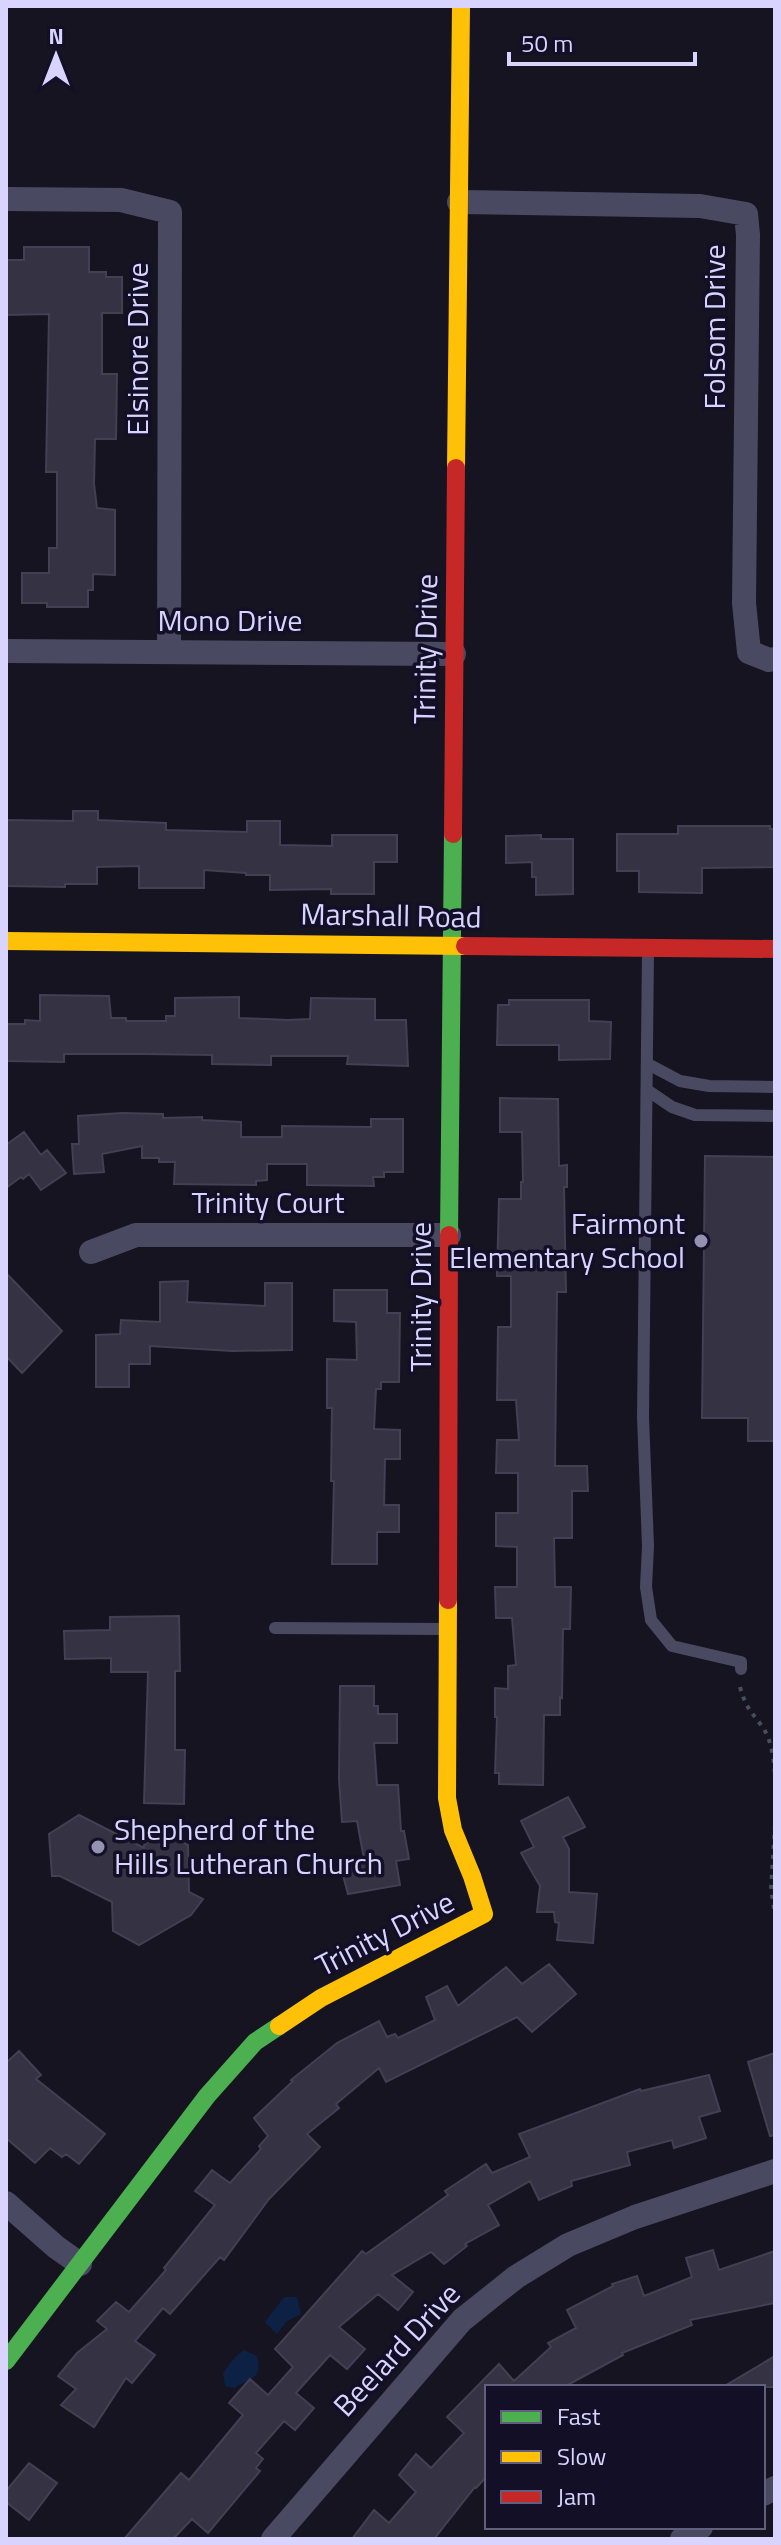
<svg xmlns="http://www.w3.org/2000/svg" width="781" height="2545" viewBox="0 0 781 2545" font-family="'Titillium Web',sans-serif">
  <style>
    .water { fill: #0d2144 }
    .building { fill: #343243; stroke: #433f54; stroke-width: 2 }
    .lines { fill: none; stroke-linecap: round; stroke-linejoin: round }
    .path { stroke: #44505f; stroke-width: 4; stroke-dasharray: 4 6; stroke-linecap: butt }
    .lane { stroke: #4a4962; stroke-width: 12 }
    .street { stroke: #4a4962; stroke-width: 24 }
    .fast { stroke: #4caf50; stroke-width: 18 }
    .slow { stroke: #ffc107; stroke-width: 18 }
    .jam { stroke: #c62828; stroke-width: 18 }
    .poi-dot { fill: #9591b1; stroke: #130f26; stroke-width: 3 }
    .labels { text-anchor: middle; stroke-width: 7; stroke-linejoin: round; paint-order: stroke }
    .street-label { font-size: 30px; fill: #d9d4ff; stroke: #130f26 }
    .poi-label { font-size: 30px; fill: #d9d4ff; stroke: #130f26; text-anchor: end }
  </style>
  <rect width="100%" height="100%" fill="#161421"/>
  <path class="water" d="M284,2297H297L301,2314L287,2321L277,2334L265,2322Z
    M244,2350L257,2356C263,2379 251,2378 234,2388L225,2386L223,2373L235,2357Z"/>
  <path class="building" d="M24,247H89V272H106V277H122V313H102V374H117L116,439H95L94,484L97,508L115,510V575L93,574V590H88V607H47V603H22V573H49V548H57V472H46L49,314L6,315V260H24Z
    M73,811H98V820L166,823V830L247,832V821H280V845L332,846V835H397V862H374V894H331V889L270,890V875H246V873L204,870V888H139V866L97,867V884H65V887L6,886V820L73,821Z
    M678,826H770V829H775V867L702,868V893L639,892V871H617V834H678Z
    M541,835V839H573V894L536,895V877H532V862L506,863V836Z
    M40,995L109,996L111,1018H126V1021H166V1016H175V998L239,997V1018L288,1020L310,1019L311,998L375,999V1020H406L408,1066L347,1064L348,1056H271V1065L212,1064V1055L145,1054H64V1062L7,1061V1024H25V1020L40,1021Z
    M509,1000H589V1021L611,1022L610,1059L559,1060V1045H497L498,1005H509Z
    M500,1098L558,1099L559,1166L567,1165V1187H564L566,1292H557L555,1466H587L588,1491H572V1538H554L555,1587H571L570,1629H563L562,1698L560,1697V1715H544L543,1785L499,1784V1773H495L497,1717H495V1688L508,1689V1666L516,1665L512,1618H496L495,1587H517V1547L496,1546V1513H518V1473H496L497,1440H519L516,1400H497L498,1327H511V1276H497L499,1199H521V1182H523L522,1132H500Z
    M122,1113L163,1114V1118L202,1117V1120L241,1122V1137H282V1126L371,1127V1119H403V1172H384V1177H373L374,1186L307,1185V1164H267V1180L256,1181V1185L174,1184L175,1162H159V1158H142V1146L102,1154L104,1172L74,1174L72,1144H79L78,1116Z
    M24,1132L41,1155L47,1150L66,1173L41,1190L29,1174L23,1179L21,1177L6,1188V1145Z
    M705,1156L775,1157V1441H748V1418H702Z
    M6,1273L62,1331L22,1373L6,1356Z
    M188,1281L187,1302L265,1306V1283H292V1350L232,1351L150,1346V1364H129V1387H96V1335L120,1334L121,1320L160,1322V1282Z
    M334,1290H387V1313H400L399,1382H381V1389H376L374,1429L400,1430V1459H385L384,1505H399V1532H377V1564H332L334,1481H331L332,1408H327V1359L357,1360L356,1322L334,1321Z
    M179,1616L180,1671H175V1750H185L184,1804L144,1803L148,1672H111V1658L65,1659L64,1631L110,1630V1617Z
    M340,1686H374V1706H378V1714H397V1743H374L377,1785H398L401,1831H404L409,1859L396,1861L400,1885L348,1894L340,1864L364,1859L357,1821L342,1822L339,1779Z
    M568,1797L585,1827L563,1837L569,1849V1892L597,1894L593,1943L557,1940L559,1923L555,1922L554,1912H537L540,1886L521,1853L534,1847L521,1821Z
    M79,1815L144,1848V1845L163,1832L188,1845L189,1892L203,1899L191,1915L139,1945L113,1931L112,1902L60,1876H52L49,1834Z
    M549,1964L576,1994L532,2032L517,2017L386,2082L379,2068L336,2104L339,2108L307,2134L320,2147L269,2199L224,2260L220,2257L170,2314L163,2308L135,2341L155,2355L132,2383L126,2378L94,2427L61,2405L76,2389L58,2376L77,2353L107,2329L97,2321L116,2302L129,2312L166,2270L164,2268L215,2205L195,2191L212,2170L230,2183L261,2149L259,2146L268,2136L254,2118L293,2081L291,2080L337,2043L379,2021L387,2037L395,2034L398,2038L435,2020L426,1997L447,1986L458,2006L506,1967L522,1984Z
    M19,2051L41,2075L36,2079L105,2134L79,2164L66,2154L62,2157L50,2148L35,2163L6,2138V2063Z
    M775,2053V2135L770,2136L748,2062Z
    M709,2075L720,2111L699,2117L706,2138L674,2148L672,2140L627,2152L630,2165L571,2181L572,2186L539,2200L530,2181L488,2205L499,2225L465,2244L467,2246L444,2264L431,2252L392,2275L413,2292L398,2310L378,2294L339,2327L365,2349L347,2369L330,2355L296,2393L314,2408L295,2430L284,2421L256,2453L263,2459L256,2468L260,2471L208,2533L192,2519L173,2539H124L181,2473L189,2480L243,2415L229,2403L250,2379L268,2395L293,2367L275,2349L362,2251L366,2254L448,2195L445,2191L486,2164L492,2173L530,2157L519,2134L640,2089L641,2091Z
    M713,2250L719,2270L775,2251V2303L690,2320L692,2325L622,2353L623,2355L564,2387H487V2476L476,2488L475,2487L434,2539H352L374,2510L389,2523L416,2492L399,2475L416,2454L431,2468L464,2433L447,2417L499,2364L514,2381L551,2347L548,2343L576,2328L567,2310L613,2286L612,2284L637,2276L644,2296L692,2277L686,2258Z
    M775,2356V2387H723Z
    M29,2463L57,2483L29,2520L6,2502V2491Z"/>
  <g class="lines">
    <path class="path" d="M740,1687C747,1712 753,1712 765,1731C772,1743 774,1762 775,1775
      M775,1825L771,1889L775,1915"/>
    <path class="lane" d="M648,951L643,1417L648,1546L646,1587L651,1620L672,1646L741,1662V1669
      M648,1064L680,1081L709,1086L775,1087
      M647,1090L672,1107L695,1115L775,1116
      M275,1628L443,1629"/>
    <path class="street" d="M6,199L121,200L170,212L169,652
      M459,202L700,206L746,214L748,235L744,603L749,652L769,660L775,659
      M6,651L454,654
      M91,1252L136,1235H449
      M6,2203L56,2247L80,2264
      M763,2494L775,2488
      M273,2539L462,2320L516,2277L568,2245L635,2217L775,2171
      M682,2539L701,2527"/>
    <path class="fast" d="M449,1235L453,834
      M6,2361L207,2096L255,2042L279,2026"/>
    <path class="slow" d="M456,468L461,6
      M6,941L465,946
      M279,2026L321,1998L484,1914L472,1876L453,1830L447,1798L448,1600"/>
    <path class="jam" d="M453,834L456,468
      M465,946L775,949
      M448,1600L449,1235"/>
  </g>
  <g class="poi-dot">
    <circle cx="701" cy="1241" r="8"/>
    <circle cx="98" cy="1847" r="8"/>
  </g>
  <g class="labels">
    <g class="street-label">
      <text transform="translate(715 327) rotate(-90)" y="10">Folsom Drive</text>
      <text transform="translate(138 349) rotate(-90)" y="10">Elsinore Drive</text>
      <text x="230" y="631">Mono Drive</text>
      <text transform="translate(426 649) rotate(-89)" y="10">Trinity Drive</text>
      <text transform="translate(391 916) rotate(1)" y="10">Marshall Road</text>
      <text x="268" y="1213">Trinity Court</text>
      <text transform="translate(421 1297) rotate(-90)" y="10">Trinity Drive</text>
      <text transform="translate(385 1934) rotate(-27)" y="10">Trinity Drive</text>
      <text transform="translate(397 2350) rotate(-47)" y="10">Beelard Drive</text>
    </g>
    <g class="poi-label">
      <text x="685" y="1234">Fairmont<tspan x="685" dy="34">Elementary School</tspan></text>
      <text x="114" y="1840" text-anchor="start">Shepherd of the<tspan x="114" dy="34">Hills Lutheran Church</tspan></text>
    </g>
  </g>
  <rect width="781" height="2545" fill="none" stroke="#d9d4ff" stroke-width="16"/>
  <rect x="485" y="2385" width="280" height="144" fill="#130f26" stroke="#625e7d" stroke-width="2"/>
  <rect x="501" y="2411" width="40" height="12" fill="#4caf50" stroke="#625e7d" stroke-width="2"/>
  <text x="557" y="2425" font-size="24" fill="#d9d4ff">Fast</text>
  <rect x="501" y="2451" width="40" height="12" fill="#ffc107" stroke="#625e7d" stroke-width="2"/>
  <text x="557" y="2465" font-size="24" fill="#d9d4ff">Slow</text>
  <rect x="501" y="2491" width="40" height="12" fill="#c62828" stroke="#625e7d" stroke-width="2"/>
  <text x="557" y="2505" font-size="24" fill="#d9d4ff">Jam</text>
  <g transform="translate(56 56)" stroke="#130f26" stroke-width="6" paint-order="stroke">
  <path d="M0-6L14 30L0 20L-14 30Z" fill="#d9d4ff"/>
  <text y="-12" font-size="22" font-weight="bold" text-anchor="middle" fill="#d9d4ff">N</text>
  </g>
  <path d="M509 52v12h186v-12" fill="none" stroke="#d9d4ff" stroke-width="4"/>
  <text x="521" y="52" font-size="24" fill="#d9d4ff" stroke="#130f26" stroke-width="6" paint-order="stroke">50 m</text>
</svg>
